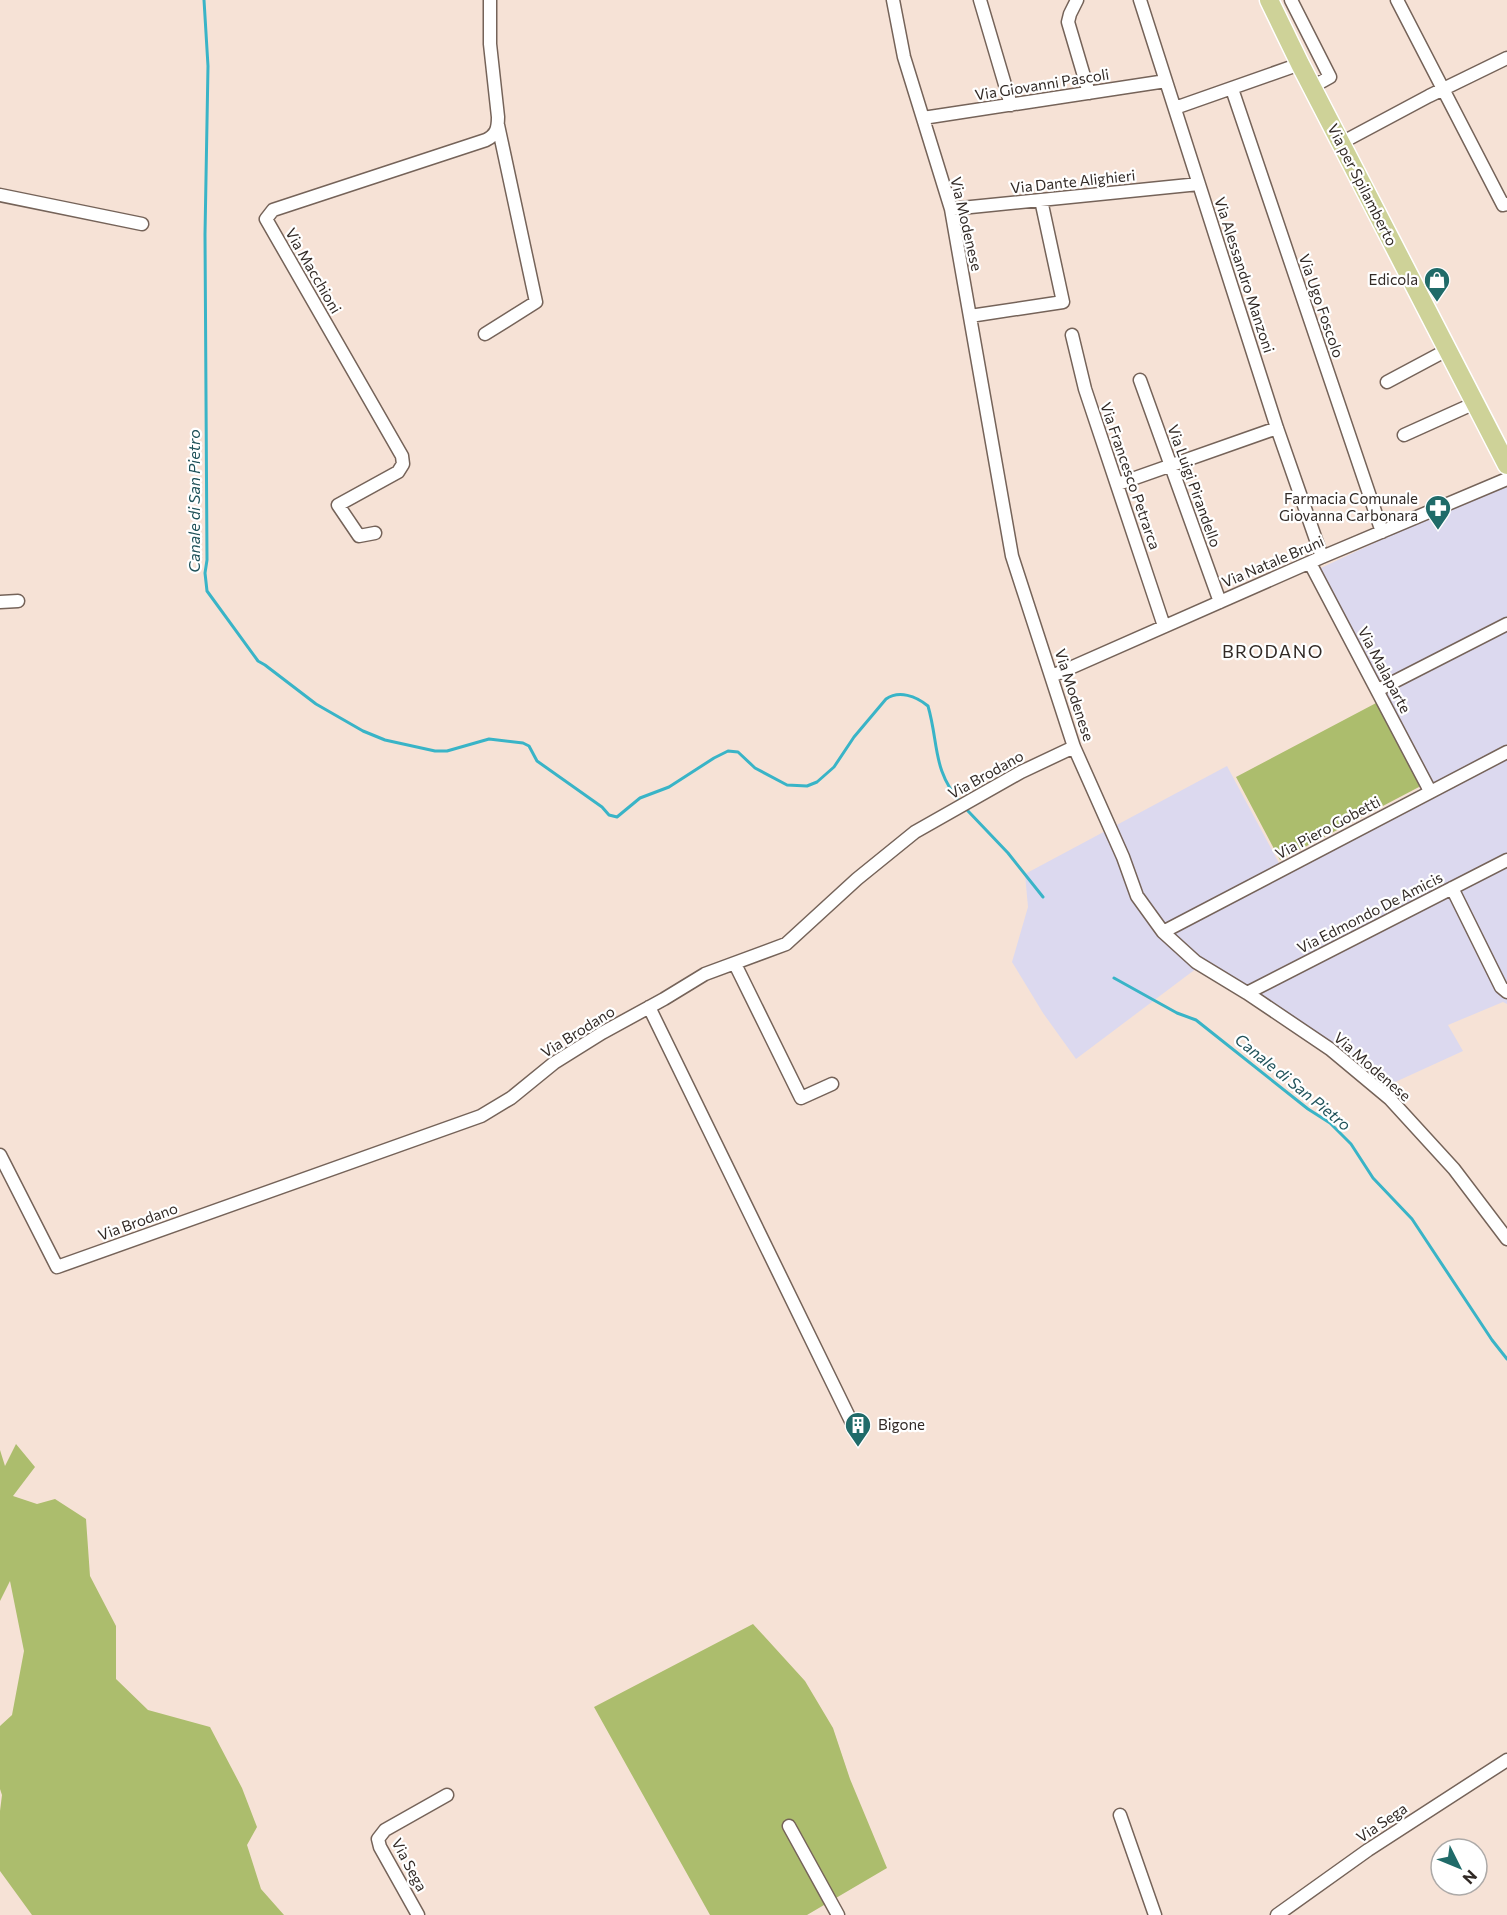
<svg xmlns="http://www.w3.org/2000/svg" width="1507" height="1915" viewBox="0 0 1507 1915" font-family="Commissioner,sans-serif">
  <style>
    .industrial { fill: #dcd9ef }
    .green { fill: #acbd6d }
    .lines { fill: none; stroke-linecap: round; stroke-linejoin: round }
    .stream { stroke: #39b4c7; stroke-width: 3 }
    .street-casing { stroke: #756359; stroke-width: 15 }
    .primary-casing { stroke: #fff; stroke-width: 21 }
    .street { stroke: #fff; stroke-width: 12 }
    .primary { stroke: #ced298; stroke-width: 18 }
    .labels { text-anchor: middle; stroke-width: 4.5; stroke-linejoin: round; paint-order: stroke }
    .street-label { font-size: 15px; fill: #322a26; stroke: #fff }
    .poi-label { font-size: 15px; fill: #322a26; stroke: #fff; text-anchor: end }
    .water-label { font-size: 16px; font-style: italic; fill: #1f525a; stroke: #fff }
    .quarter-label { font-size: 18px; letter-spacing: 1.5px; fill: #322a26; stroke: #fff }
  </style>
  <rect width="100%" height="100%" fill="#f6e2d6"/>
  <path class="industrial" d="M1507,481V1004L1503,1002L1448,1025L1463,1051L1380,1089L1201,965L1076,1059L1043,1013L1012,962L1028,907L1025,874L1227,766L1279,863L1424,787L1310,573Z"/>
  <path class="green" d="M1378,702L1420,783L1419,787L1280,860L1236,777Z
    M16,1444L35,1467L13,1496L37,1504L55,1499L86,1519L90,1576L116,1626V1679L148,1710L210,1727L242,1788L257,1827L247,1845L261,1889L284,1915H32L0,1871V1811L2,1795L0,1789V1726L12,1715L24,1651L10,1581L0,1601V1450L5,1466Z
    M753,1624L805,1681L833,1728L850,1779L887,1868L807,1915H710L594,1707Z"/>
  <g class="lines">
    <path class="stream" d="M204,0L208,66L205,234L207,560L205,573L207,591L258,661L265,665L316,704L363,731L385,740L435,751H447L489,739L523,743L529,746L537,761L602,807L609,815L617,817L640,798L669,787L714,758L728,751L738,752L755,768L787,785L807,786L817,782L834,767L854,737L886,699C899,690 916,696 928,706C939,744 932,770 961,803
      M968,811L1008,853L1043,897
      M1114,978L1177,1013L1196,1020L1308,1109L1330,1123L1351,1144L1373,1178L1412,1219L1492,1340L1507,1359"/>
    <g class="street-casing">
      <path id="street" d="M893,0L904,57L951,209L1012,556L1074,747L1123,857L1137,896L1163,932L1196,962L1247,993L1330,1049L1390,1099L1454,1169L1507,1239
        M980,0L1011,105
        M1077,0L1070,14L1068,22L1089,93
        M1140,0L1277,428L1322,557
        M1291,0L1330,77L1312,87
        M1397,0L1503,205L1507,204
        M1232,89L1382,532
        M1175,108L1300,64
        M923,118L1166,81
        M1341,143L1429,96L1507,58
        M0,195L142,224
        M951,209L1199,184
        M970,316L1063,302L1041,200
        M485,334L536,302L498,125
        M1072,335L1085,389L1164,626
        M1140,380L1220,602
        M1387,382L1447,350
        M1404,435L1475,403
        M1118,484L1277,428
        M375,533L359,536L338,505L398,472L403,464L402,456L266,219L273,210L486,140C496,135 498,129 498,117L490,44V0
        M1310,563L1430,791
        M0,602L18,601
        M1052,676L1322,557L1507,479
        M1378,690L1507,624
        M1452,888L1501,987L1507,992
        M1163,932L1507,752
        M735,964L801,1098L832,1084
        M1247,993L1507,860
        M649,1007L851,1421
        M0,1155L57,1267L481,1116L511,1098L554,1063L602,1033L664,999L705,974L786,944L857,879L915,832L1021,772L1074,747
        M1120,1815L1155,1915
        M789,1826L838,1915
        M418,1915L380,1847L378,1839L385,1830L447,1795
        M1277,1915L1368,1850L1507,1760"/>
    </g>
    <g class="primary-casing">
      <path id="primary" d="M1269,0L1300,64L1507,465"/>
    </g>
    <use href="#street" class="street"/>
    <use href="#primary" class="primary"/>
  </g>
  <defs>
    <g id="shop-pin" transform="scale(1.35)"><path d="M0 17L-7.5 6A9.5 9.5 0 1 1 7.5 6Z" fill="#206b69" stroke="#fff"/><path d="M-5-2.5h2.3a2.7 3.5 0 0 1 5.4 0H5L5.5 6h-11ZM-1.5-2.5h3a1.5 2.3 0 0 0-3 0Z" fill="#fff"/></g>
    <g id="pharmacy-pin" transform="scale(1.35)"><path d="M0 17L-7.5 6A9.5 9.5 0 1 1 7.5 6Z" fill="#206b69" stroke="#fff"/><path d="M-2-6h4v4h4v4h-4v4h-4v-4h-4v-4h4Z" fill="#fff"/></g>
    <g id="building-pin" transform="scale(1.35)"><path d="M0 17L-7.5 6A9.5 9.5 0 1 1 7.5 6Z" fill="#206b69" stroke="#fff"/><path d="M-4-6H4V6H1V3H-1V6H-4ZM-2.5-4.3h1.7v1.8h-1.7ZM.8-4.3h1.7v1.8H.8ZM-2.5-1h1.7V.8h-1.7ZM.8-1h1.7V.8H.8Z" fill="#fff"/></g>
  </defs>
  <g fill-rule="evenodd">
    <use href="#shop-pin" x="1437" y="280"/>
    <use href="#pharmacy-pin" x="1438" y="508"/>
    <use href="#building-pin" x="858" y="1425"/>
  </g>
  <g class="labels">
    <g class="street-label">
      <text transform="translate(1042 85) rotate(-9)" y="5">Via Giovanni Pascoli</text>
      <text transform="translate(1073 182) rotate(-6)" y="5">Via Dante Alighieri</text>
      <text transform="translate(1362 185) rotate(63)" y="5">Via per Spilamberto</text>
      <text transform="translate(966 224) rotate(77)" y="5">Via Modenese</text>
      <text transform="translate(313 271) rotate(60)" y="5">Via Macchioni</text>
      <text transform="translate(1244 275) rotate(72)" y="5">Via Alessandro Manzoni</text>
      <text transform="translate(1321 306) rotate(71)" y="5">Via Ugo Foscolo</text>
      <text transform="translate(1130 476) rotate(71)" y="5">Via Francesco Petrarca</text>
      <text transform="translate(1194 486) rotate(70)" y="5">Via Luigi Pirandello</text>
      <text transform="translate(1273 562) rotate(-23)" y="5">Via Natale Bruni</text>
      <text transform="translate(1384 670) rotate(62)" y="5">Via Malaparte</text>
      <text transform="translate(1074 695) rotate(72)" y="5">Via Modenese</text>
      <text transform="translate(986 775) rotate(-29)" y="5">Via Brodano</text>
      <text transform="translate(1328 828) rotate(-28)" y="5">Via Piero Gobetti</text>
      <text transform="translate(1370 913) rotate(-27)" y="5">Via Edmondo De Amicis</text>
      <text transform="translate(578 1032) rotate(-32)" y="5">Via Brodano</text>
      <text transform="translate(1372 1067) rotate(41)" y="5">Via Modenese</text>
      <text transform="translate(138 1222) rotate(-20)" y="5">Via Brodano</text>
      <text transform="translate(1382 1823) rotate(-34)" y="5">Via Sega</text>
      <text transform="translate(409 1865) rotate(62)" y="5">Via Sega</text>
    </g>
    <g class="poi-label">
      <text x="1418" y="285">Edicola</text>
      <text x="1418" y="504">Farmacia Comunale<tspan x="1418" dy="17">Giovanna Carbonara</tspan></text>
      <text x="878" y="1430" text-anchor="start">Bigone</text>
    </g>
    <g class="water-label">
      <text transform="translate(194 501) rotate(-90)" y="6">Canale di San Pietro</text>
      <text transform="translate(1293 1082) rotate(39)" y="6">Canale di San Pietro</text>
    </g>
    <g class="quarter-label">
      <text x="1273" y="658">BRODANO</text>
    </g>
  </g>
  <g transform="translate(1459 1867) rotate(133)"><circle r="28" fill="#ffffff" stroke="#adaaa8" stroke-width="1.5"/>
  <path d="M0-4.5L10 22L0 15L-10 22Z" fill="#206b69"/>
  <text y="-9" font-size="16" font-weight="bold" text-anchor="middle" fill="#322a26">N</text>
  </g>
</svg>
